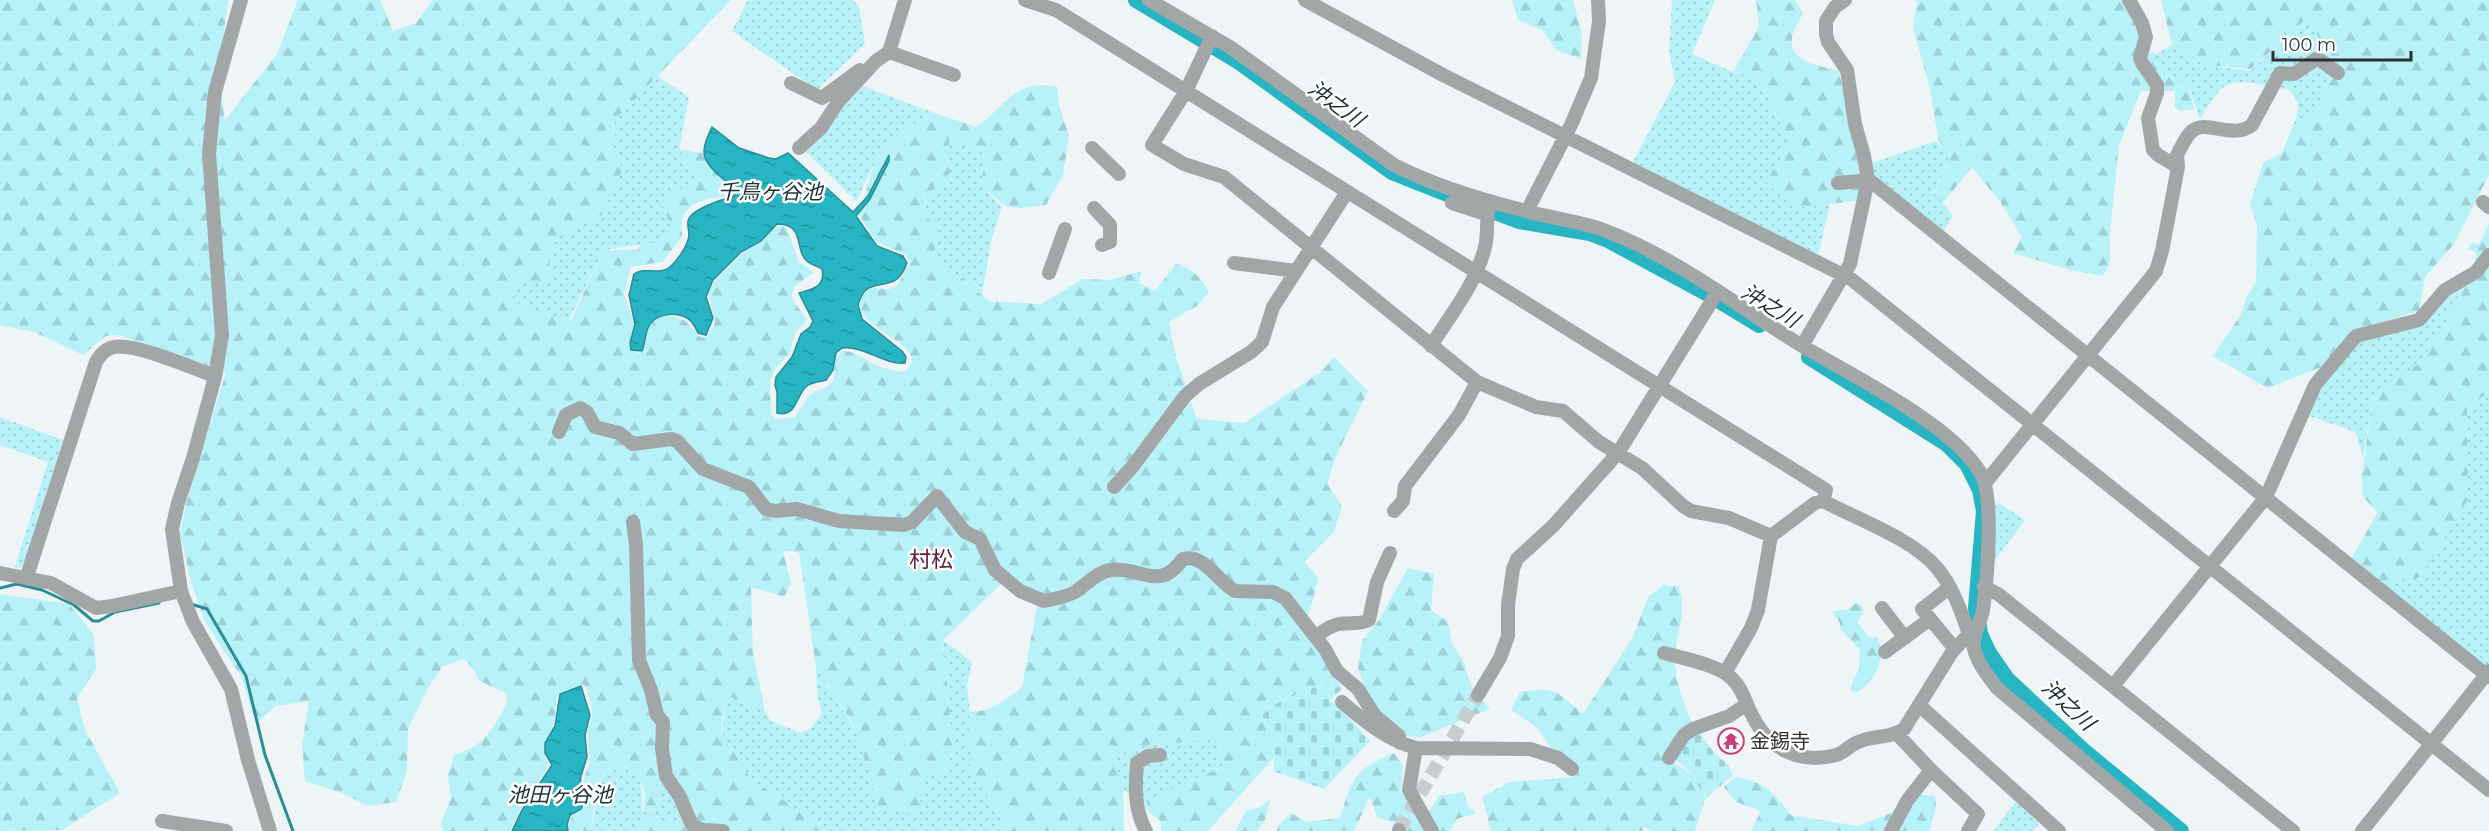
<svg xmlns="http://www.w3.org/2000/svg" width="2489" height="831" viewBox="0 0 2489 831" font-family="Montserrat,'Noto Sans JP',sans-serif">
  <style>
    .grass { fill: url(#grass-dots) }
    .forest { fill: url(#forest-firs) }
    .cemetery { fill: url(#cemetery-stones) }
    .water { fill: url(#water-ripples); stroke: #298d97; stroke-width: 1.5 }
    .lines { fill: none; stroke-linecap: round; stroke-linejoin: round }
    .stream { stroke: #298d97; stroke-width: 3 }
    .river { stroke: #27b5c3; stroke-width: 16 }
    .minor-tunnel { stroke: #c8cecf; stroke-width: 14; stroke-dasharray: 14 7; stroke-linecap: butt }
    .minor { stroke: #a3a6a6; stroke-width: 14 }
    .labels { text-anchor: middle; stroke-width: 5; stroke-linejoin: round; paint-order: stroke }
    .poi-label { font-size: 20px; fill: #2e3031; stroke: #fff; text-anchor: start }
    .water-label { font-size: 21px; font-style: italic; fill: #193032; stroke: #fff }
    .quarter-label { font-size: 22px; fill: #5e1d3b; stroke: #fff }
  </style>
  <defs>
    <pattern id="grass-dots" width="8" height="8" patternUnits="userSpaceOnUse" patternTransform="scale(1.5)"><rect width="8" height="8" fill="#b7f2f9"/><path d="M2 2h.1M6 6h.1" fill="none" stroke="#9ed0d6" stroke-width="1.8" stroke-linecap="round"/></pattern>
    <pattern id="forest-firs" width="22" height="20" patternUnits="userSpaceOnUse" patternTransform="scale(1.5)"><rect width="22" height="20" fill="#b7f2f9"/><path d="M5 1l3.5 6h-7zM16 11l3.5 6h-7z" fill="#9ed0d6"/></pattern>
    <pattern id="cemetery-stones" width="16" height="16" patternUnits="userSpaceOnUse" patternTransform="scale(1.5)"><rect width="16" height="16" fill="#b7f2f9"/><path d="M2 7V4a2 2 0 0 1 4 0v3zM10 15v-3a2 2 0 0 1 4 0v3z" fill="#9ed0d6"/></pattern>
    <pattern id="water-ripples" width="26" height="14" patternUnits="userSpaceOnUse" patternTransform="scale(1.5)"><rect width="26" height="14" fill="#27b5c3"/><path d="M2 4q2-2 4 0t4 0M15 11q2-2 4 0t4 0" fill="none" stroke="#22949f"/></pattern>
  </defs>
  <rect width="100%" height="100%" fill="#eff5f6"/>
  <path class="grass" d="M748,0H853L859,7L865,44L817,90L732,31Z
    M1672,0H1715L1692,54L1733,72L1758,78L1791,142L1793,208L1830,203L1817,261L1633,162L1675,82L1669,51Z
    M2306,19L2333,53L2322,106L2292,128C2300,111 2301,102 2288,89C2268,88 2240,75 2222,88C2214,95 2206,110 2200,119L2188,84L2167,75L2154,55L2172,45L2206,65L2250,71Z
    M657,76L689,97L679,149L698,180L693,187L668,192L662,203L670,225L660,242L604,250L569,319L570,323L529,309L512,299L520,280L552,277L548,259L557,237L602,215L614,153L615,120Z
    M860,85L932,112L898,136L877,158L856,201L804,150Z
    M948,138L972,146L985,155L988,193L1002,207L991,241L982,295L934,257L939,227L922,213L920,202L950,173Z
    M1936,141L1951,155L1934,192L1953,216L1941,235L1877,182L1871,173L1869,164Z
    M2444,295L2462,296L2420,364L2373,395L2363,459L2356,432L2303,414L2319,385L2352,345L2372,336L2424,325Z
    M2489,391V671L2372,582L2468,499L2467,409Z
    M0,417L63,440L24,565L19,568L15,567L48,462L0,445Z
    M1998,503L2025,520L1986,572L1993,507Z
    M943,640L972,662L967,686L970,712L967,732L1011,820L1006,831H830L751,779L722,736L726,695L765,711L771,721L801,733L810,729L822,714L817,693L816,667L857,732L879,810L926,777L946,769L953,751Z
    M1212,736L1226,765L1147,801L1161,822L1123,789L1109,757L1152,744L1194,742Z
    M615,765C642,769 644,789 642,811L660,809L661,788L683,796L692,805V818L683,825L647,815L638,831H591L600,784L606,771Z
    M2016,801L2039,823L2033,831H1993Z"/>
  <path class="forest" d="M0,0H229C221,37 218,83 225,120L277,54L298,0H380L393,31L416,23L433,0H731L615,120L614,153L623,169L602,215L557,237L548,259L552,277L548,284L520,280L512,299L529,309L570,322L604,250H637L641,245L660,242L670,225L662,203L668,191L693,187L697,180L679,149L702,153L732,188L730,196C715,197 689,200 683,217C681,223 682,231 682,237L662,262L631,267L624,294L634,323L629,345L630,350L638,353L643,352C646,344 646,332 651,325C665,307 689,318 697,335L703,338L708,336L715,323L709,293L715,281L744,252L763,241L769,232L781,226L786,227L799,262L814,272L794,287L791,297L807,320L795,333L790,353L775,369L770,381L771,414L776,419L795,417L810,394L825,388L834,381L835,361L842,351C854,351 861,357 872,363C882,368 893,371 904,372C942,343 825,324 871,288L889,289L896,287L910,263L906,255L875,241L859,215L876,158L898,136L932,112L976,127C995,116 1010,89 1033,86C1041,85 1049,86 1057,86L1059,105L1069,136L1063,175L1046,205C1013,210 1004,212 982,183L985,155L972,146L949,139L950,173L920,202L922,213L939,227L934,257L989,301L1041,304L1083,279L1109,280L1142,271L1139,283L1155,291L1176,264C1192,268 1201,278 1209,292L1197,306L1169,322L1176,357L1197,419L1244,423L1321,372L1334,357L1368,391L1337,454L1327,484L1342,506L1334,532L1304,562L1318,577L1313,600L1303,630L1330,666L1336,678L1271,706L1262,716L1275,756L1208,831H1161V822L1146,801L1226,765L1212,736L1194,742L1152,744L1110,757L1123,789L1124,831H1001L1006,819L975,780L969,765L970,753L967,732L970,712C991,712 1007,699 1022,687L1037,606L1001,584L943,640L953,751L946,769L926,777L918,814L879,810L855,727L816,667L799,552L783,551L791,583L784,597L751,587L753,654L765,711L726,695L721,731L751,779L831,831H638L647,815L683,825L692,818V805L683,796L662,788L660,809L644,810C644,804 646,793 643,787C638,774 619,757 606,771C597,780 592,818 591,831H567L590,761L588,731L592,717L591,703L586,687L582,684L557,694C556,703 556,715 553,724C547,745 539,743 549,766L523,804L510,831H443L441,822L451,799L448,775L454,755C487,744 491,731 508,701L504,692L479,681L474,669L464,659L442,667L427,690L408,729L407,771L396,802L368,806L342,793L305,781L302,745L309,701L276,706L256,723L241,676L205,622L191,582L180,533L186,504L226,372L119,335L106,336L83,355L34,332L0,325Z
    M1512,0H1573L1582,35L1581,59L1557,50L1542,30L1518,20Z
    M1756,0H1795L1803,13C1800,20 1792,31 1792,39C1789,63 1822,66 1839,71L1858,159L1864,200L1793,208L1766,182L1791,141L1758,78L1733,72L1759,27Z
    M1917,0H2131L2144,29L2141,57L2153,52L2167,75L2188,84L2194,109L2180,111L2175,108V91H2141L2119,145L2110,232V263L2103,276L2071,270L2013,253L2022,237L2001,203L1972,167L1943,203L1934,194L1950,157L1938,139L1930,88L1913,28Z
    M2161,0H2489V175L2454,244L2425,277L2419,311L2366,327L2327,365L2267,388L2213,356L2242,313L2246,298L2256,282L2257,224L2250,204L2263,163L2282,153L2292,128L2322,105L2331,54L2306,19L2251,69L2205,65L2172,45Z
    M2489,224V247L2481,262L2489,257V391L2467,409L2468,499L2421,577L2372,582L2348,564L2378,512L2363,497L2362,475L2373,395L2420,363L2461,297L2444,295L2480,262L2475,261L2476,252L2468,249L2472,242L2479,245Z
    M1408,568L1434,574L1431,610L1448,622L1452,644L1463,660L1471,685L1490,709L1421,737L1402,736L1373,707L1358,669L1362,641L1379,620Z
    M1663,585L1678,586C1687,608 1679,625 1676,647C1672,678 1683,701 1695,729L1671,761L1693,775L1705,799L1695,831H1653L1644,827L1642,831H1491L1482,797L1510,782L1574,777L1551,749L1538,728L1511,710L1520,692C1556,686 1556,691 1583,714L1633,637L1648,597Z
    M0,594L69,604L94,635L96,669L77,698L85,730L120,793L62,830L0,831Z
    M1856,603L1861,605L1864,610L1857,622L1868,636L1878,638C1886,661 1876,678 1858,692L1851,691V685L1859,669L1860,650L1840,628V623L1832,611L1846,610Z
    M1394,753L1403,765L1401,793L1424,818L1439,796L1464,792L1468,807L1477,813L1457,819L1450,831H1397L1398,824L1377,817L1370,796L1354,831H1277L1278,826L1291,813L1306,822L1340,818C1352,779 1355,768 1394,753Z
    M1736,777C1765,783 1774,791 1790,815L1858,826L1896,811L1911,793L1935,796L1936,807L1930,831H1751L1761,811L1736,802L1724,787Z
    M1270,800L1265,820L1257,831H1235L1247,810L1258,808Z"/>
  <path class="cemetery" d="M1336,678L1342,689L1329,701L1337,704L1370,741L1324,789L1273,771L1275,756L1262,716L1271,706Z
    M1698,731L1715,754L1729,765L1732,776L1705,799L1693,775L1672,756L1684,735Z"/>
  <path class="water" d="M712,127L739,148L769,158L776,159L788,153L853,212L868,196L889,155V161L870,199L856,216L877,246L903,256L907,263C894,300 868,269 858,305L862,319L903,352L906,357L905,363C883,365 864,345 842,348L836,353L833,370L826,380C820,382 812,382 807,386C795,396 797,418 777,413V392L775,385L776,377L792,357L801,334L810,327L813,321L799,293C812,289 826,287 822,269C818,266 812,265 808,262C793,251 807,224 777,224L761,241L741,252L713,280L706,297L713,318L706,335L698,333C695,327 693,321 687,318C674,311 654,314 648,328C645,335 645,344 642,351L631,350L630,343L635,324L629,295L634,274C645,266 659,276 670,267C678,260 688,245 689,235C689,231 687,225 688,221C691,209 723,199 733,197L736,192C732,184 729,184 722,178C700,159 700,152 712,127Z
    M581,686L590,715L585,735L587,757L581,776L580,785L585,799L581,809L570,815L567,825L568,831H512L522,810L552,765L545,753V743L555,726L560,694Z"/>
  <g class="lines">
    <path class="stream" d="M0,588L17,584L42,590L74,605L93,621H99L115,612L159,603
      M191,604L207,609L246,676L265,755L293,831"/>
    <path class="river" d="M1136,0L1239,62L1392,172L1450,195
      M1474,204L1519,221L1590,233L1608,240L1708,294L1759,325
      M1809,357L1947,444L1967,464L1980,490L1984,511L1976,608L1980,634L1989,653L2007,679L2085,752L2181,831"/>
    <path class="minor-tunnel" d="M1399,830L1478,695"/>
    <path class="minor" d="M241,0L215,92L209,153L222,335L215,377L193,458L178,503L172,529L181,591L193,622L231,689L248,760L270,831
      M1025,0L1056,10L1826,490L1823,501
      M1149,0L1230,47L1394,165C1435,186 1482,200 1526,211C1551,218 1577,221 1601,229C1675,256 1738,307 1804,347C1853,376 1951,424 1980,472C1995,495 1987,581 1983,610C1981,623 1971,636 1974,649C1978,664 1988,676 1997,688L2167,831
      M1305,0L1443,75L1851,279L2489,790
      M2129,0L2142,23L2146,37L2140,58L2142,63L2157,85V93L2148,118L2153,150L2158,155L2178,167
      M1212,36L1186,91L1152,145L1184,164L1224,177L1477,382L1536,407L1563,411L1599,442L1642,468L1683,506L1691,511L1729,518L1771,536L1815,503L1823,501C1857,519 1913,539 1937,568C1953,587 1961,611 1969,634L1974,636
      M889,52L954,75
      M791,83L822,98L860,70
      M799,148L821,128L838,102L876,61L889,52L905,0
      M1092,148L1119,174
      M1838,183L1860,181L1873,183L2489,677
      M2483,202L2489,207
      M1452,203L1486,214
      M1094,208L1110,225V242L1102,245
      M1527,211L1571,125L1591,78L1599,21L1598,0
      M1234,263L1296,271
      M1049,273L1065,229
      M1431,346C1451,314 1476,284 1485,247C1489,231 1485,216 1490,201
      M1802,346L1850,264L1868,180L1864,156L1855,124L1847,70L1828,42L1826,34V21L1835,7L1845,0
      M559,432L566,415L580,408L587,412L595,427L619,433L633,444L671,439L677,441L703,469L749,487L766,509L775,511L797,509L839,521L904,525L912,522L937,496L965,532L980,539L995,570L1020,591L1044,601C1054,599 1066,597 1075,592C1087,584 1097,572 1111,570C1143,566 1158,593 1183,559C1204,553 1219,583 1235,591L1273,592L1285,598L1325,649L1337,671L1358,689L1375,716L1399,736L1400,743
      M1986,482L2156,271L2162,251L2178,167L2177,155C2181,148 2186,136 2192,131C2207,119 2233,140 2252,125L2280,73L2294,74L2316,59L2320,60L2338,73
      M1114,487L1133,466L1185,396L1199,384L1251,352L1262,342L1273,307L1347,192
      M1394,511L1403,501L1405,486L1459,415L1477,382
      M633,522L636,545L639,660L651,690L657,715L663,722L662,748L666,776L680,797L692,825L703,830L723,831
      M0,573L51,583L96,608L112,606L181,591
      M27,576L96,362C101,354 105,349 114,347C136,343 192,368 215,376
      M1950,587L1922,609L1955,649
      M1984,587L1998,594L2293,831
      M1882,608L1905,638
      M1316,636C1324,631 1329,626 1339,624C1350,622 1360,625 1369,620L1377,582L1390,553
      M1885,652L1930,619
      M1664,653C1682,658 1714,664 1729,676C1742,686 1745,702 1752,715C1768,748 1799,765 1836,755C1844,753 1849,746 1856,743C1871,735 1890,739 1904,729L1952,652L1969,634
      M1725,673L1751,628L1758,610L1771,536
      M2113,686L2266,497L2315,385L2356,336L2419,320L2445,290L2476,272L2489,255
      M1478,695L1500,658L1508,636V605L1513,569L1517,559L1553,526L1618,453L1718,291
      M1342,702C1364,721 1387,740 1416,748L1530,749L1558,758L1572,769
      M1919,705L2059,831
      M1897,734L1931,770L1978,814L1968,831
      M1416,748L1409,790L1432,831
      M1669,758L1684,735L1693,729L1729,716L1747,704
      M162,821L226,831
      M1146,831C1134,809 1135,788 1137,763L1148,756L1160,755
      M1399,831V830
      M1891,831L1907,801L1931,770
      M2362,831L2489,671"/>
  </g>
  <defs>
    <g id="temple-ring" transform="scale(1.35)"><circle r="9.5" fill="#fff" stroke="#c63f7e" stroke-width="1.5"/><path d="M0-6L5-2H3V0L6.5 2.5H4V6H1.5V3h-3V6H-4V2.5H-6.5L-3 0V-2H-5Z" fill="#c63f7e"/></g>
  </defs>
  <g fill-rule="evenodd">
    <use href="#temple-ring" x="1731" y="741"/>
  </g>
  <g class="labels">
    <g class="poi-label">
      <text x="1750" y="748">金錫寺</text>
    </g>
    <g class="water-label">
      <text transform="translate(1336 104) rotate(36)" y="7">沖之川</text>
      <text x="770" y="199">千鳥ヶ谷池</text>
      <text transform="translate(1770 306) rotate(31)" y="7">沖之川</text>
      <text transform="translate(2068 705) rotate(43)" y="7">沖之川</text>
      <text x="560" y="802">池田ヶ谷池</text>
    </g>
    <g class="quarter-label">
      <text x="931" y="567">村松</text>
    </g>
  </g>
  <path d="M2273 51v9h138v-9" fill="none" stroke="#2e3031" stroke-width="3"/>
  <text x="2282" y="51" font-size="18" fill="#2e3031" stroke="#ffffff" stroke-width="4.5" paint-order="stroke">100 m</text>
</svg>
